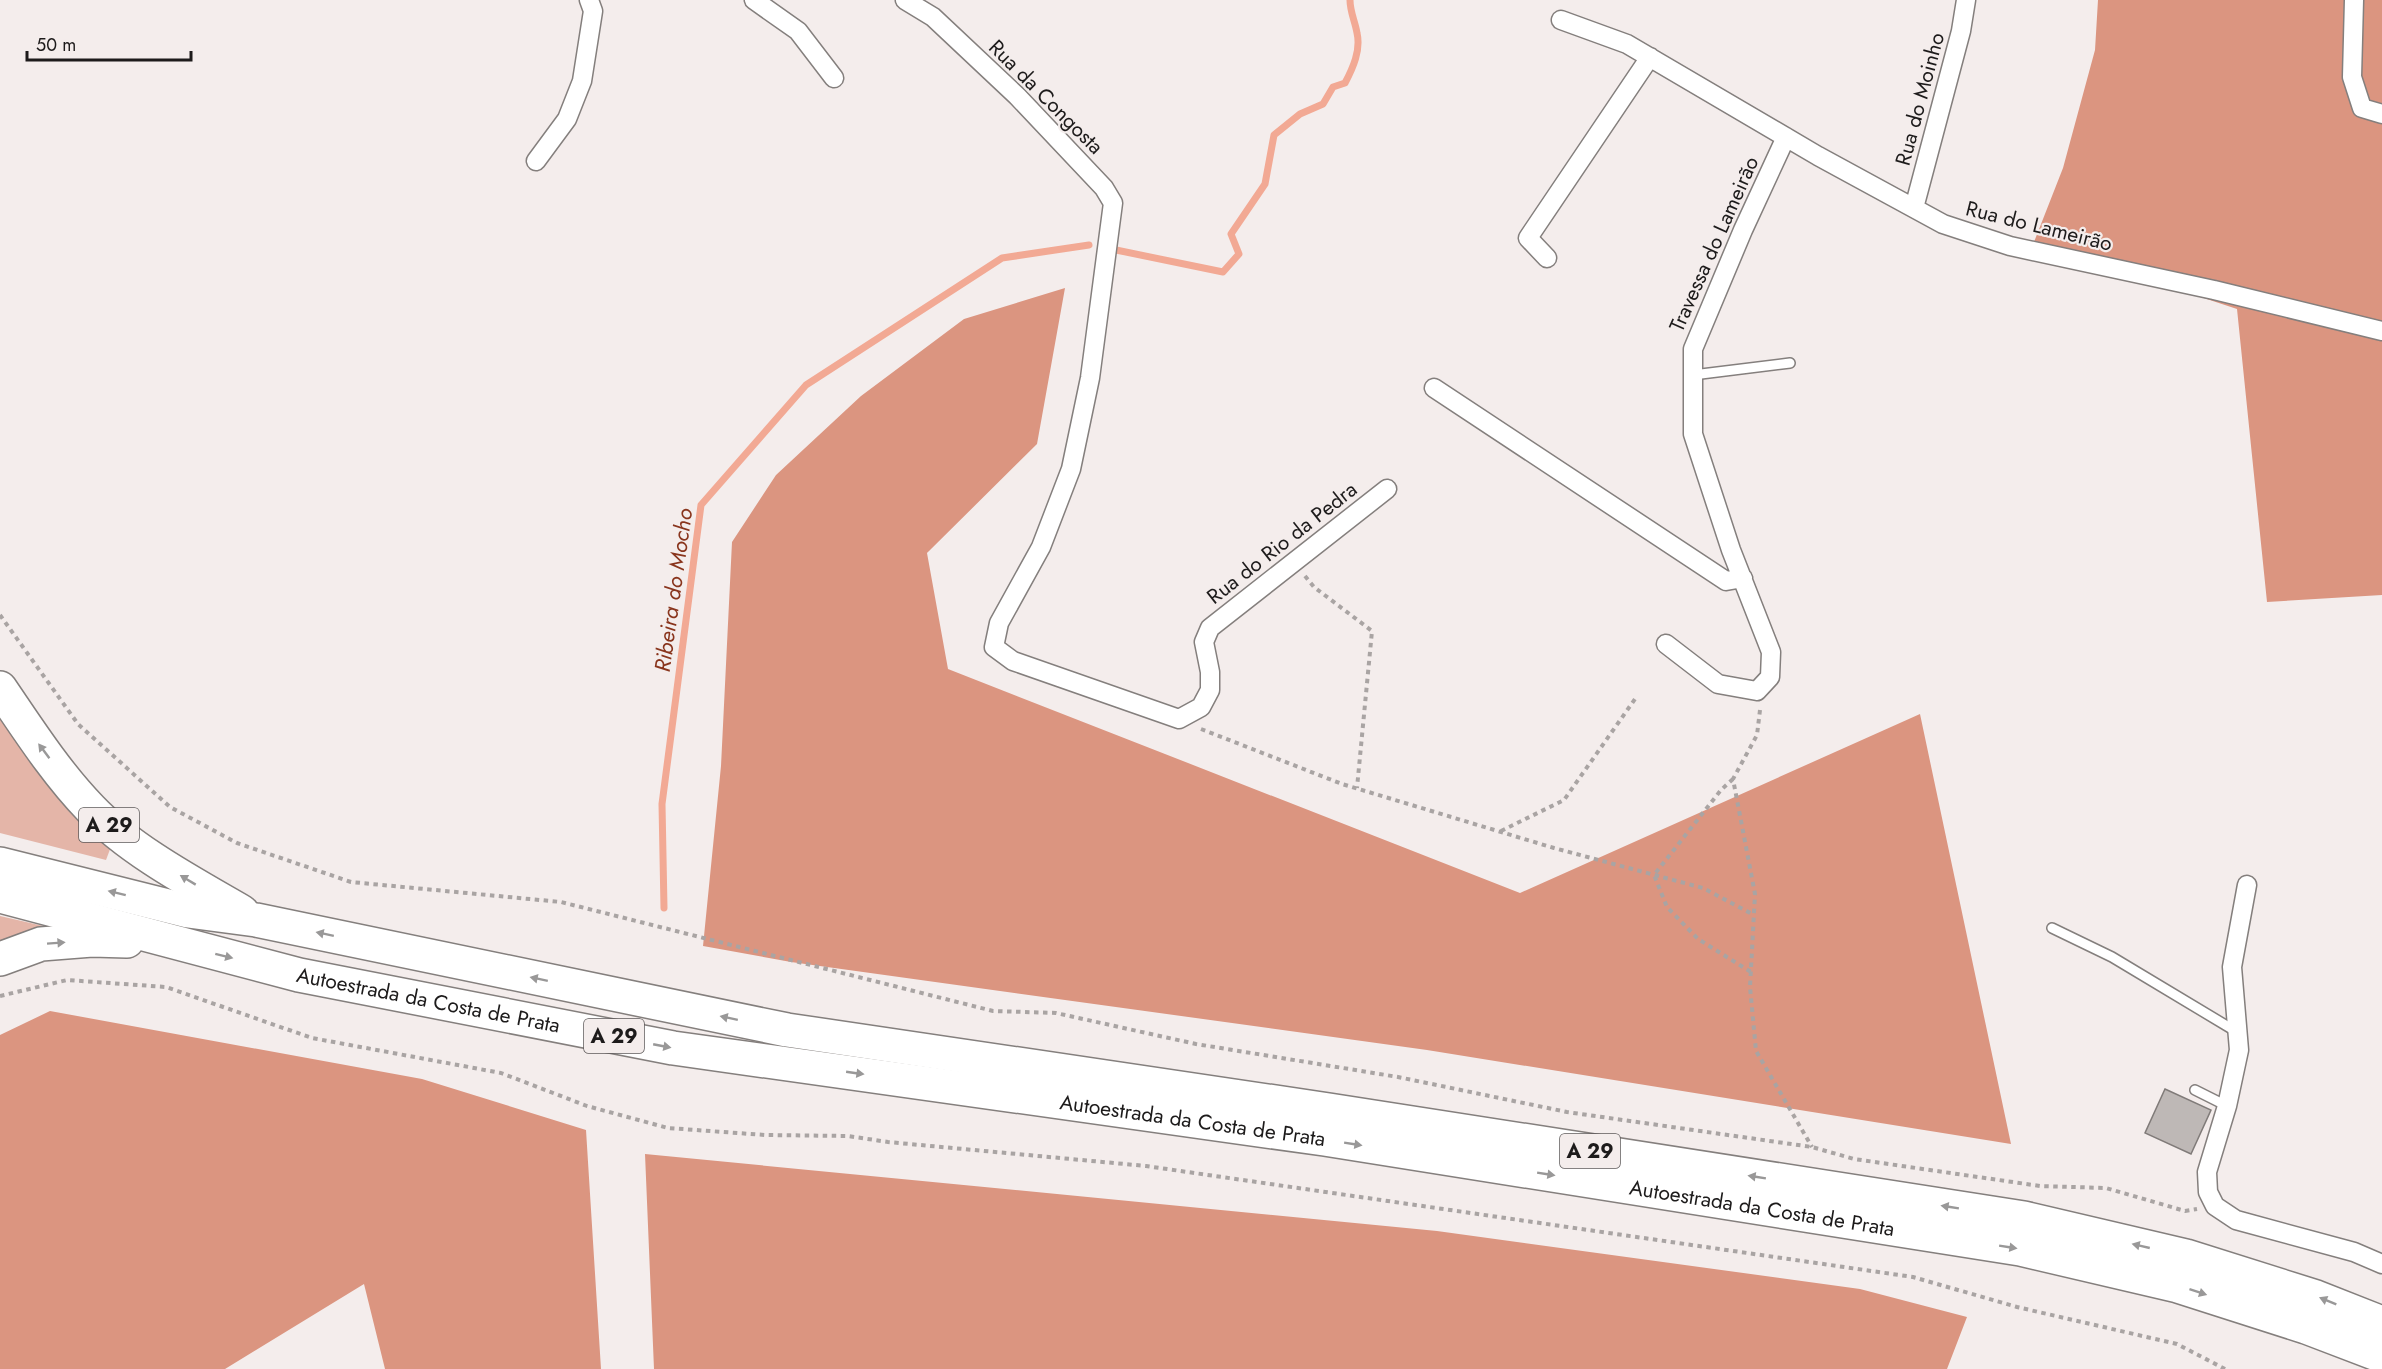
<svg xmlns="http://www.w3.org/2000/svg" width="2382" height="1369" viewBox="0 0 2382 1369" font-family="Jost,sans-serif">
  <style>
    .green { fill: #e4b5a8 }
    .forest { fill: #db9580 }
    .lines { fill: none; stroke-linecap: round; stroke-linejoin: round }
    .stream { stroke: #f2a994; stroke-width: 7 }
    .building { fill: #beb8b6; stroke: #807b79; stroke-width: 1.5 }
    .service-casing { stroke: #847f7d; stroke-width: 12 }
    .minor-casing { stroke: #847f7d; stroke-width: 21 }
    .motorway-casing { stroke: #847f7d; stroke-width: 36 }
    .path { stroke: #a9a4a3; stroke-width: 4; stroke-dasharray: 4.5 4.5; stroke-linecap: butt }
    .service { stroke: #fff; stroke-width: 9 }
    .minor { stroke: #fff; stroke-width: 18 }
    .motorway { stroke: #fff; stroke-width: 33 }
    .oneway { fill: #999898 }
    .labels { text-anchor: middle; stroke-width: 4.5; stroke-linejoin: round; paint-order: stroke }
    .shield { fill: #f4edec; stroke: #5e5a5a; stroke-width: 1.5 }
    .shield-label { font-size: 20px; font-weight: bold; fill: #1d1b1b }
    .street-label { font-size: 21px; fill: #1d1b1b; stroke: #f4edec }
    .water-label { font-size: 22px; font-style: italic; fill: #89351d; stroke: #f4edec }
  </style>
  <rect width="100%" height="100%" fill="#f4edec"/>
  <path class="green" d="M0,708L112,844L106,860L0,833Z
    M0,916L65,931L0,948Z"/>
  <path class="forest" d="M2098,0H2382V595L2267,602L2237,309L2034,242L2063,168L2095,50Z
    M1065,288L1037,444L927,553L948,669L1520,893L1920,714L2011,1144L1427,1050L791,962L703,946L721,766L732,542L776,475L861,396L964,319Z
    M50,1011L422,1079L586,1130L601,1369H385L364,1284L225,1369H0V1035Z
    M645,1154L1437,1231L1860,1289L1967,1317L1947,1369H654Z"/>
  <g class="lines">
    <path class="stream" d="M1116,250L1223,272L1239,254L1231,234L1265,184L1274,135L1300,114L1323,104L1333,87L1345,83C1353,68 1361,50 1357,33C1355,21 1350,12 1350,0
      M664,908L662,804L701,505L806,385L1002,258L1089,245"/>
  </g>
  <path class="building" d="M2165,1089L2211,1110L2191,1154L2145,1133Z"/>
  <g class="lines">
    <g class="service-casing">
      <path id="service" d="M1693,375L1790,363
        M2052,928L2112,957L2237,1032
        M2195,1090L2227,1106"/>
    </g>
    <g class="minor-casing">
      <path id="minor" d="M754,0L798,31L834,78
        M905,0L933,17L1017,96L1104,188L1113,203L1090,378L1071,469L1041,547L999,623L994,647L1013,661L1179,719L1201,707L1210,690V672L1204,642L1210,628L1387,489
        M2354,0L2352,77L2362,108L2382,114
        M1561,20L1627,44L1818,156L1943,224L2010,246L2214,290L2382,331
        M536,161L567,119L582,81L593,11L589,0
        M1914,208L1961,31L1966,0
        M1547,258L1528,238L1650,57
        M1434,388L1726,581L1743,578
        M1666,644L1718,684L1757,691L1770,677L1771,652L1731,550L1693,434V349L1743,230L1786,137
        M2247,885L2232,967L2239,1050L2227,1106L2207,1172L2208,1192L2215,1206L2236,1220L2354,1252L2382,1264"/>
    </g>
    <g class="motorway-casing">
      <g id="motorway">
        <path d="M0,688C28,729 56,773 91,809C130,850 192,883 242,912"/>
        <path d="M0,864L188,911L256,920L787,1030L1329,1110L2024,1218L2186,1256L2316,1297L2382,1323"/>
        <path id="s1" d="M0,896L299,975L673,1048L1324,1139L2020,1249L2178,1286L2306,1327L2382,1356"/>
        <path d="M0,959L41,944L92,940L127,941"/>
      </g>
    </g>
    <path class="path" d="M1305,576L1314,587L1372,631L1357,788
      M0,615L78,724L170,807L237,843L351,882L561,902L993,1011L1056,1013L1196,1044L1398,1077L1567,1112L1812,1147L1854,1159L2040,1186L2106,1188L2185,1211L2197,1209
      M1760,710L1757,735L1733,779L1755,894L1750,987L1756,1051L1812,1147
      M1201,729L1342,784L1554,848L1703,888L1754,915
      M1733,779L1721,790L1654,875L1667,907L1698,939L1751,972
      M1501,831L1564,800L1635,699
      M0,996L67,980L166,987L312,1038L501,1073L587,1106L668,1128L765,1135L848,1136L888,1142L1146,1166L1913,1277L2017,1307L2177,1344L2225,1369"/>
    <use href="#service" class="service"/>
    <use href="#minor" class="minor"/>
    <use href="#motorway" class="motorway"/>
  </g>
  <defs><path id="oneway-solid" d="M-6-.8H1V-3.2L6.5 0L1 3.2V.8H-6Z" transform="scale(1.5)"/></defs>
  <g class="oneway">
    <use href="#oneway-solid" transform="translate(44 751) rotate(-127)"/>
    <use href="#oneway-solid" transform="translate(188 880) rotate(-149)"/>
    <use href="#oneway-solid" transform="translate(117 893) rotate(-166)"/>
    <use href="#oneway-solid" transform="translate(325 934) rotate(-168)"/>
    <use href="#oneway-solid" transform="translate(56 943) rotate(-4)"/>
    <use href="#oneway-solid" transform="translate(224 956) rotate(14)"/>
    <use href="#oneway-solid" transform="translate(539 979) rotate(-168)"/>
    <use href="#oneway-solid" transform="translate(729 1018) rotate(-168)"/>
    <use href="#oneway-solid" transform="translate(662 1046) rotate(11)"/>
    <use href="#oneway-solid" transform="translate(855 1073) rotate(8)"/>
    <use href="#oneway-solid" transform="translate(1353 1144) rotate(9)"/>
    <use href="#oneway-solid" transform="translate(1546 1174) rotate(9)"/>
    <use href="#oneway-solid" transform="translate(1757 1177) rotate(-171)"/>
    <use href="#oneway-solid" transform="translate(1950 1207) rotate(-171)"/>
    <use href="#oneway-solid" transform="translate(2141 1246) rotate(-167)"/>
    <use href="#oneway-solid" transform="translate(2008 1247) rotate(9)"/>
    <use href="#oneway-solid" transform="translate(2198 1292) rotate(18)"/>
    <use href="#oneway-solid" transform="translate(2328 1301) rotate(-158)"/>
  </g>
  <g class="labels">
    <g class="shield">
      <rect x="79" y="808" width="60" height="34" rx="4.5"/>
      <rect x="584" y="1019" width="60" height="34" rx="4.5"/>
      <rect x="1560" y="1134" width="60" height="34" rx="4.5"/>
    </g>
    <g class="shield-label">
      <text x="109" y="832">A 29</text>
      <text x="614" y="1043">A 29</text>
      <text x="1590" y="1158">A 29</text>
    </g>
    <g class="street-label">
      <text transform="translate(1046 97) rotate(45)" y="7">Rua da Congosta</text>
      <text transform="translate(1920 99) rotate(-75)" y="7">Rua do Moinho</text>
      <text transform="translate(2039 226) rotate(14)" y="7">Rua do Lameirão</text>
      <text transform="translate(1714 244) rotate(-66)" y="7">Travessa do Lameirão</text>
      <text transform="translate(1282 543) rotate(-38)" y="7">Rua do Rio da Pedra</text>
      <text dy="7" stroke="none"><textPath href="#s1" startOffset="441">Autoestrada da Costa de Prata</textPath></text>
      <text dy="7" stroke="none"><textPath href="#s1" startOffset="1215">Autoestrada da Costa de Prata</textPath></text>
      <text dy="7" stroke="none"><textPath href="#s1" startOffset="1791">Autoestrada da Costa de Prata</textPath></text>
    </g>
    <g class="water-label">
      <text transform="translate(673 590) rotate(-82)" y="8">Ribeira do Mocho</text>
    </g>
  </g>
  <path d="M27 51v9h164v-9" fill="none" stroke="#1d1b1b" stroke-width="3"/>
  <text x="36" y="51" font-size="18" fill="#1d1b1b" stroke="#f4edec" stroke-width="4.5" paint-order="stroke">50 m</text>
</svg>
